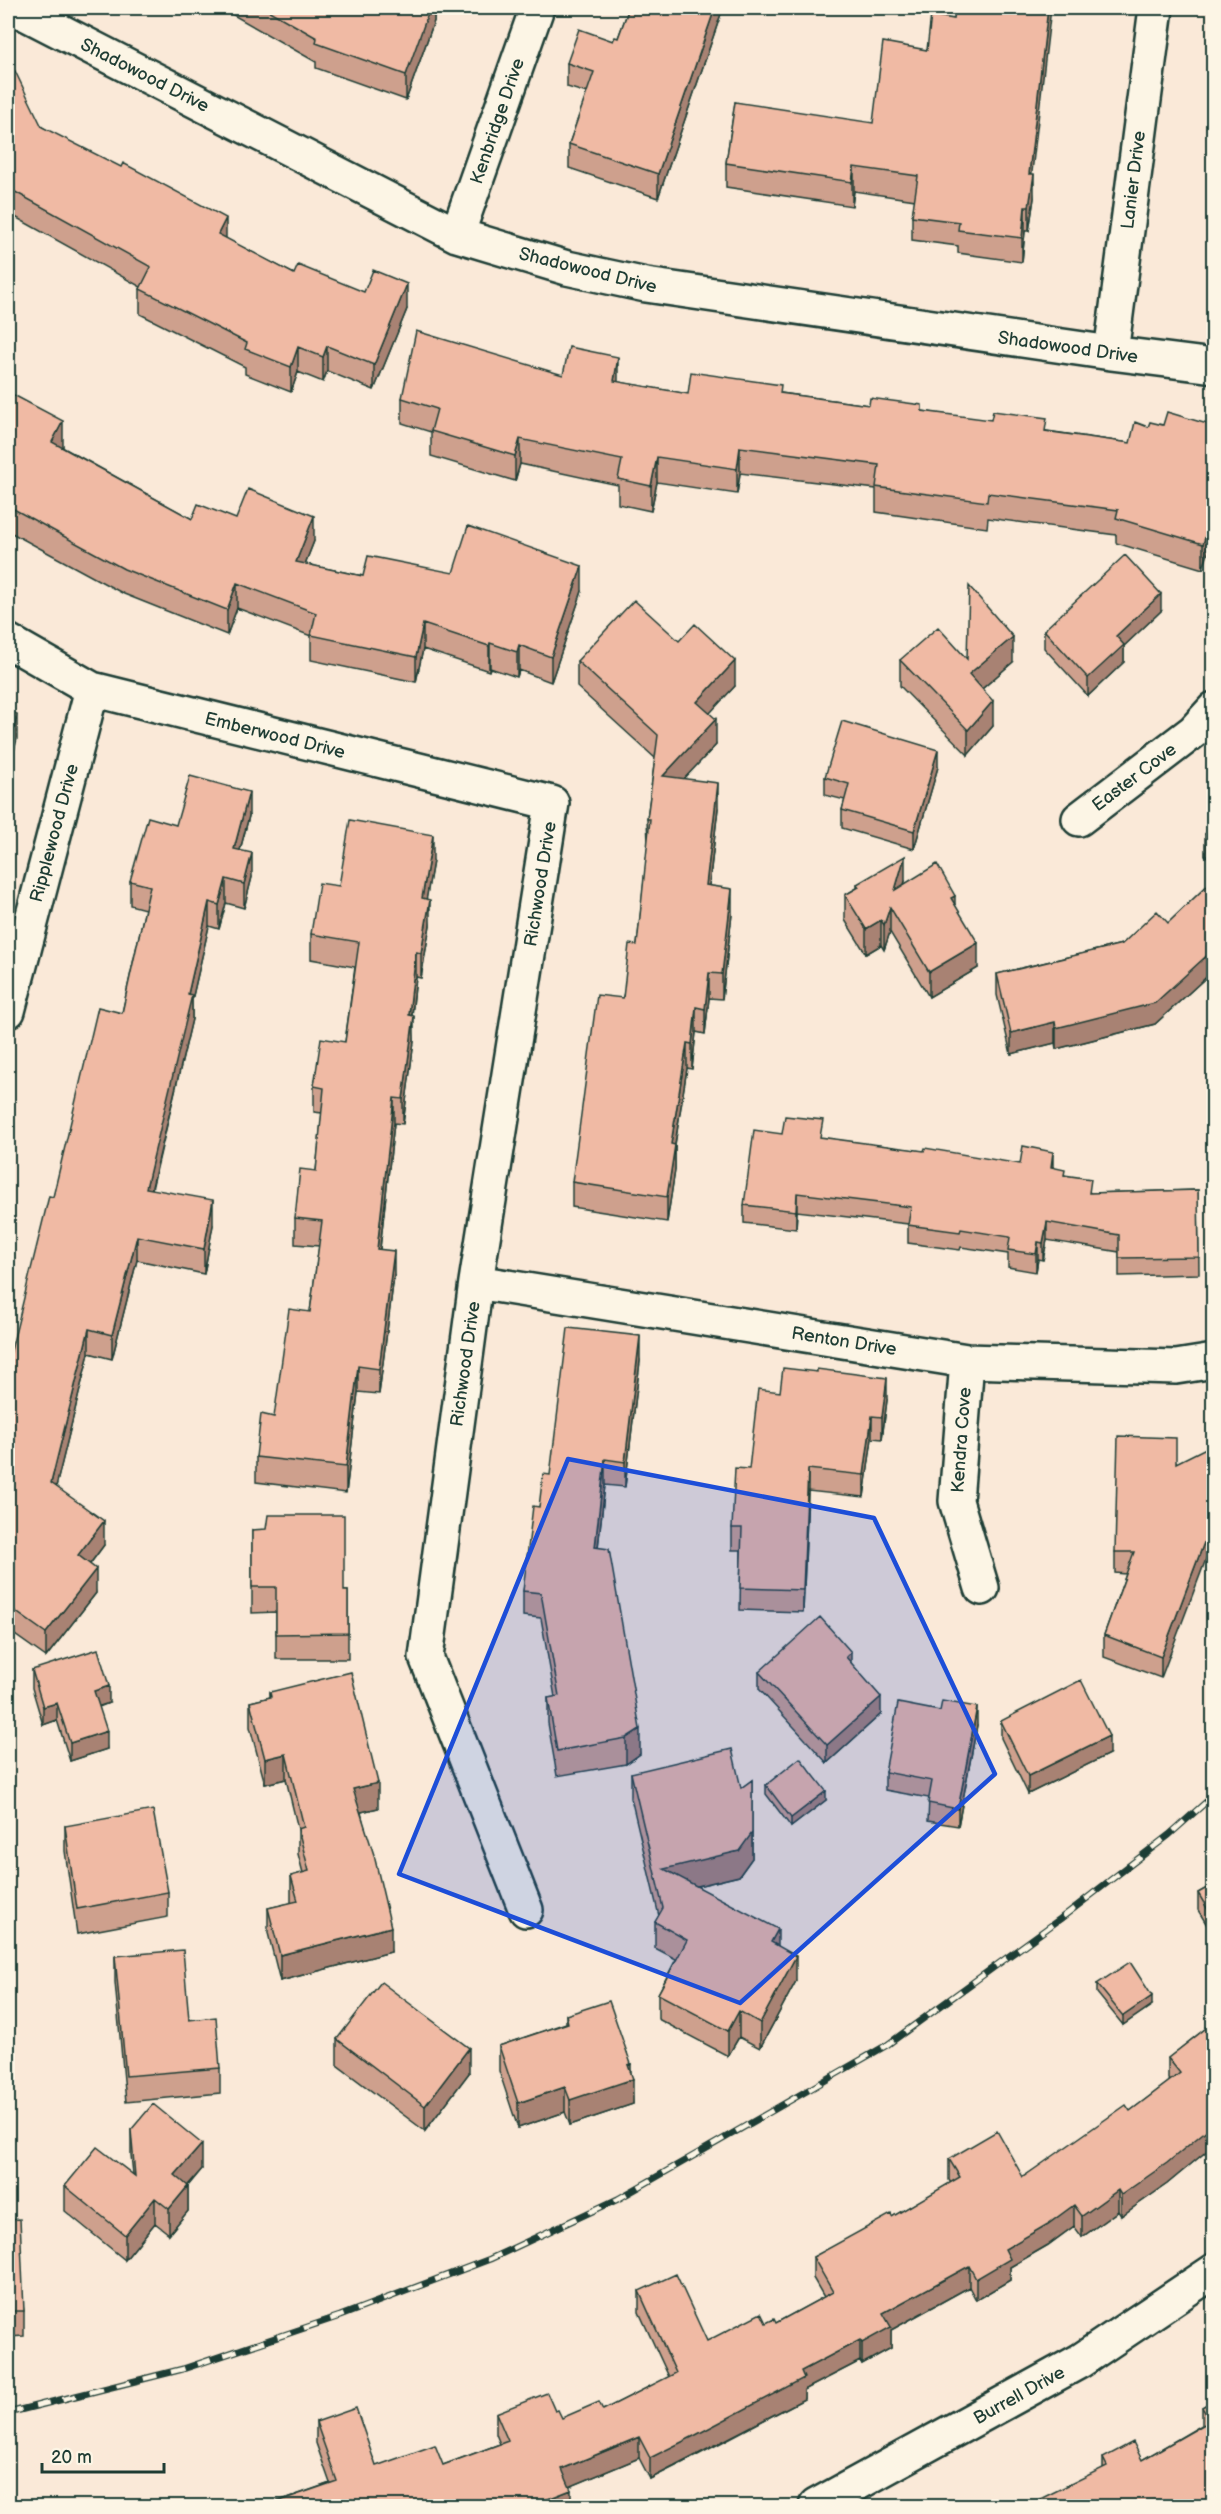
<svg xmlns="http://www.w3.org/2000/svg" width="1221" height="2514" viewBox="0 0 1221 2514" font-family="'Balsamiq Sans',sans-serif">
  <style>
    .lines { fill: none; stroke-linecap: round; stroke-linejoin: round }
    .minor-casing { stroke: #1f3d34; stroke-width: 38 }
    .tertiary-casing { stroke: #1f3d34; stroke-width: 38 }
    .minor { stroke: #fcf5e5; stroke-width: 33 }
    .tertiary { stroke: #fcf5e5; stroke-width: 33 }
    .rail-casing { stroke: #1f3d34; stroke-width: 7 }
    .rail { stroke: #fcf5e5; stroke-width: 4.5; stroke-dasharray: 14; stroke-linecap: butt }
    .wall { fill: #cea08d; stroke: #1f3d34; stroke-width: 1.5 }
    .shaded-wall { fill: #a88273; stroke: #1f3d34; stroke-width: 1.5 }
    .building { fill: #f0baa4; stroke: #1f3d34; stroke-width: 1.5 }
    .marked { fill: #1d4ed8; fill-opacity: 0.2; stroke: #1d4ed8; stroke-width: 4.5; stroke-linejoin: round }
    .labels { text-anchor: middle; stroke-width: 5; stroke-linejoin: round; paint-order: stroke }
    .street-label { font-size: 18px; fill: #1f3d34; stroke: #fcf5e5 }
  </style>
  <rect width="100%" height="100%" fill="#fae9d8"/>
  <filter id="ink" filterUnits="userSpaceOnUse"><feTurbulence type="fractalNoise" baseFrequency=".0167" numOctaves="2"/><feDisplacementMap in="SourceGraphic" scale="12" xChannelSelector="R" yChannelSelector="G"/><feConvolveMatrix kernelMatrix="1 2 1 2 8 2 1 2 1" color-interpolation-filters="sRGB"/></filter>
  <g filter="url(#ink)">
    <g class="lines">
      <g class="minor-casing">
        <path id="minor" d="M15,8L457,235L567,268L646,285L1111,353L1214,366
          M457,235L537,8
          M1111,353L1156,8
          M8,641L92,689L552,803L476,1282L426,1657L526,1910
          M1079,819L1194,731L1214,709
          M8,1011L92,689
          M476,1282L967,1361L1176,1367L1214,1361
          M967,1361L956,1501L982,1588"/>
      </g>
      <g class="tertiary-casing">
        <path id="tertiary" d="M816,2506L1080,2361L1214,2271"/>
      </g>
      <use href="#minor" class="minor"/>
      <use href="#tertiary" class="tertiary"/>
      <g class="rail-casing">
        <path id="rail" d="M8,2413L183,2369L340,2316L490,2259L618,2199L887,2045L1060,1919L1169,1835L1214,1795"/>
      </g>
      <use href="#rail" class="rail"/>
    </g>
    <path class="wall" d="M221,8H434V21L406,100L316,68V62Z
      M629,8H723L658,198L569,168V144L587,93L567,87V63L618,38Z
      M8,74L42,127L226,239L294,274L407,309L374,390L327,371L323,382L298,372L291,392L245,374V367L140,314V289L141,287L8,213Z
      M735,102L1031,174L1034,198L1029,231H1025L1022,262L958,253V246L912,240V216L915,200L854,191L852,206L726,187V163Z
      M1214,221V282L1208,281V259Z
      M563,375L618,382L688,394L781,393L869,405L922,411L1047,431L1130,443L1148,427L1163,425L1214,426L1203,569L1116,543V535L988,518L987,528L876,512V489L740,473L737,494L657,482L651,511L618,504V485L520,464L515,481L431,456V432L402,423V398Z
      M8,392L63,446L62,447L192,519H236L314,541L305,564L363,576L453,573L582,591L551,682L519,670L517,677L490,668L489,671L423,649L416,682L311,660V636L237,608L227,635L124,594L8,531Z
      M1161,611L1124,646V662L1088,696L1044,648V630Z
      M679,641L735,686L709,713L716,745L684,778L718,808L709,886L732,914L722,999L709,998L705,1034L696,1032L692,1069L687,1068L675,1145V1170L667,1222L572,1207V1182L637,945L648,844L647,819L655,758L577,687V661Z
      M967,659L1013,662L982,689L993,726L968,755L900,686V660Z
      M938,767L914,849L842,828V810L845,800L825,795V777Z
      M249,816L240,850L252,877L244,908L226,903L219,929L209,926L192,1000V1019L152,1189L213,1225L204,1274L137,1260L112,1359L89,1353L56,1486L104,1545L90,1564L96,1593L46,1657L8,1630V1363L53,1197L122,1013L145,909L130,905V881L176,825Z
      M1214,824V863L1205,855V834Z
      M433,861L426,899L430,925L421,978L416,977L412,1016L414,1041L403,1124L394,1123L380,1249L394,1276L379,1394L358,1392L346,1493L256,1482V1457L274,1417L310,1312L319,1246L295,1244V1218L316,1171L322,1113L314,1112V1086L345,1042L355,967L311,959V934Z
      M1214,879V970L1155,1024L1056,1049L1055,1043L1011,1054L997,995V974L1122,944L1168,923Z
      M905,881L904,885L955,906L978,968L929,997L890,932L884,950L881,945L866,954L845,920V895L857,888V884Z
      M823,1138L1020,1164L1053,1167L1091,1193L1198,1190L1199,1274L1119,1276V1252L1047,1240L1043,1260L1038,1259L1036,1272L1008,1267V1254L961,1247L960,1250L908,1243V1224L797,1211L796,1229L744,1223V1205Z
      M1214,1143V1169L1210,1166V1146Z
      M640,1361L625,1487L605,1485L598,1548L640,1754L626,1764L557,1776L548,1723V1698L555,1697L541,1618L523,1616V1591L539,1507L550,1475Z
      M887,1400L882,1439L872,1438L864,1497L808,1491L803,1612L740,1610L741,1550H732V1528L749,1469Z
      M1176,1463L1161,1678L1104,1657V1635L1126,1574L1115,1573V1552Z
      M252,1530L344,1591H348V1659H276V1612L252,1613Z
      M851,1663L881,1714L827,1763L759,1689V1672Z
      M32,1670L109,1703L99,1707L107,1749L70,1761L57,1720L43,1725L32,1688Z
      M270,1692L378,1808L361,1812L391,1952L280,1981L268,1933V1908L291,1903V1876L303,1873L298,1854V1829L286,1779L265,1784L250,1727V1702L270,1697Z
      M1001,1721L1109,1754L1028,1794L1001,1738Z
      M977,1725L958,1826L928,1821L929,1798L885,1790V1772Z
      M631,1773L741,1788L752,1780V1858L739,1876L697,1886L778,1946L796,1981L760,2048L739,2037L728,2056L658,2019V1994L676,1959L655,1948V1922L659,1916L631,1798Z
      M766,1785L826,1800L791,1827L766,1794Z
      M65,1826L168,1892V1917L77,1934L65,1851Z
      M1214,1884V1937L1198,1910V1893Z
      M115,1956L189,2020L220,2068V2093L126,2102L115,1982Z
      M1097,1984L1152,2005L1123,2025L1097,1993Z
      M566,2015L631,2073L633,2104L570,2125L565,2112L518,2128L499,2071V2046L566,2023Z
      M1214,2022V2145L1167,2184L1121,2216L1118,2211L1082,2237L1074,2226L1048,2245L1010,2267V2280L976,2300L969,2287L891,2330V2348L862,2364L860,2361L804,2390V2399L694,2457L650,2479L639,2458L569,2487L571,2506H276V2502L330,2483L316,2443V2422L376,2466L443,2465L500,2444L496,2434V2413L555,2411L562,2418L603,2410L669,2377L639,2312V2291L707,2341L766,2323H776L824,2297L813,2278V2257L892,2217L951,2183L949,2180V2159L1023,2177L1130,2111L1170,2081L1168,2079V2058Z
      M337,2039L469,2073L425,2131L337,2065Z
      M131,2130L202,2169L188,2186V2211L169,2234L155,2223L125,2260L65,2211V2186L133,2174L131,2155Z
      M8,2220L24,2311V2336L8,2337Z
      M1214,2400V2506L1103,2468V2458L1142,2460L1202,2425V2407Z"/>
    <path class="shaded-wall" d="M426,8H434V21L406,100V75Z
      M715,8H723L658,198V174Z
      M1048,8H1051L1029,198V174Z
      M854,167V191L852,206V182Z
      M1034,174V198L1029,231V207Z
      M1025,207V231L1022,262V238Z
      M226,218V243L218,234Z
      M407,284V309L374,390V365Z
      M327,346V371L323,382V357Z
      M298,347V372L291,392V367Z
      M618,357V383L614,381Z
      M63,421V446L52,467V442Z
      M520,439V464L515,481V456Z
      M740,447V473L737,494V469Z
      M657,457V482L651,511V486Z
      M1214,509V535L1203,569V544Z
      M314,516V541L296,587V562Z
      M582,566V591L551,682V657Z
      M237,583V608L227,635V610Z
      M1161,594V611L1124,646V662L1088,696V678L1116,636Z
      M423,624V649L416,682V657Z
      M1013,637V662L969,700V674Z
      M490,643V668L489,671V646Z
      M519,645V670L517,677V652Z
      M735,661V686L697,727V702Z
      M993,701V726L968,755V730Z
      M17,714V739L8,776V751Z
      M716,719V745L663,801V776Z
      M938,750V767L914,849V831Z
      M718,783V808L706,911V885Z
      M249,792V816L234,873V849Z
      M433,835V861L422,924V898Z
      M252,853V877L244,908V884Z
      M905,856V881L895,916V890Z
      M226,879V903L219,929V905Z
      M732,889V914L722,999V974Z
      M955,896V921L951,898Z
      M430,900V925L421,978V953Z
      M209,902V926L192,1000V1019L146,1212V1188L188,994Z
      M890,907V932L884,950V925Z
      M881,920V945L866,954V929Z
      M978,943V968L929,997V972Z
      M1214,949V970L1155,1024L1056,1049V1028Z
      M416,952V977L409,1041V1015Z
      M709,973V998L705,1034V1009Z
      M696,1007V1032L692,1069V1044Z
      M414,1016V1041L403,1124V1099Z
      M1055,1022V1043L1011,1054V1033Z
      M687,1043V1068L671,1169V1144Z
      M394,1098V1123L377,1274V1249Z
      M675,1145V1170L667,1222V1197Z
      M1053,1152V1169L1051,1167Z
      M797,1193V1211L796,1229V1211Z
      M213,1200V1225L204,1274V1249Z
      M1047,1222V1240L1043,1260V1243Z
      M137,1236V1260L112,1359V1335Z
      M1038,1242V1259L1036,1272V1254Z
      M394,1251V1276L379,1394V1369Z
      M89,1329V1353L51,1507V1483Z
      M640,1336V1361L625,1487V1462Z
      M358,1366V1392L346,1493V1467Z
      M887,1378V1400L882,1439V1417Z
      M872,1416V1438L864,1497V1475Z
      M605,1459V1485L595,1573V1547Z
      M808,1469V1491L803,1612V1590Z
      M1214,1516V1538L1161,1678V1657Z
      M104,1521V1545L78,1580V1555Z
      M96,1569V1593L46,1657V1633Z
      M851,1652V1669L846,1657Z
      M109,1686V1703L94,1708V1691Z
      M881,1697V1714L827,1763V1745Z
      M57,1703V1720L43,1725V1707Z
      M977,1707V1725L958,1826V1809Z
      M640,1729V1754L626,1764V1738Z
      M107,1731V1749L70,1761V1743Z
      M1109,1736V1754L1028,1794V1776Z
      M286,1754V1779L265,1784V1759Z
      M378,1783V1808L353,1814V1789Z
      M826,1791V1800L791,1827V1818Z
      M752,1833V1858L739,1876L664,1894V1869Z
      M391,1927V1952L280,1981V1955Z
      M778,1929V1954L771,1942Z
      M796,1956V1981L760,2048V2023Z
      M1152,1996V2005L1123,2025V2016Z
      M739,2011V2037L728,2056V2031Z
      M469,2048V2073L425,2131V2106Z
      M631,2064V2080L633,2079V2104L570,2125V2100Z
      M565,2087V2112L518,2128V2103Z
      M1214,2124V2145L1167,2184L1121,2216V2195Z
      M202,2144V2169L175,2200V2175Z
      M188,2186V2211L169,2234V2209Z
      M1118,2190V2211L1082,2237V2216Z
      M155,2198V2223L125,2260V2235Z
      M1074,2205V2226L1048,2245L1010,2267V2280L976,2300V2279L1005,2249Z
      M969,2266V2287L891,2330V2348L862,2364V2343L883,2313Z
      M860,2340V2361L804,2390V2399L650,2479V2458L801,2371Z
      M639,2437V2458L562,2490V2469Z
      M571,2490V2506H530Z
      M1214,2499V2506H1201Z"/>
    <path class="building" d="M264,8H430L406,75L316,43L317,38Z
      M629,8H715L658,174L569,144L594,72L567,63L579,29L613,41L615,37L618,38Z
      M955,8H1048L1029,174H1034L1029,207H1025L1022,238L958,230L959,222L912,216L918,176L854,167L852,182L726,163L735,102L873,123L883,42L927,50L931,15L954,19Z
      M15,71L42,127L121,167L123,163L226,218L218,234L294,274L298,265L364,292L373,270L407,284L374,365L327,346L323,357L298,347L291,367L245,349L247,343L140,289L151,267L8,188V74Z
      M1214,221V260L1208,259Z
      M416,331L563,375L569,347L618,357L614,381L688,394L691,372L781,385L780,393L869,405L870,398L922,405V411L991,420L993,411L1047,418L1045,431L1130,443L1135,422L1148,427L1150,422L1163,425L1167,412L1214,426V509L1203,544L1116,518L1118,510L988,493L987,502L876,487L879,465L740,447L737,469L657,457L651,486L618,479L622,460L520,439L515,456L431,431L437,409L402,398Z
      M8,392L63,421L52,442L192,519L198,504L236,519L248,489L314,516L296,562L363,576L368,556L453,573L468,526L582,566L551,657L519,645L517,652L490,643L489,646L423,624L416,657L311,635L316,613L237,583L227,610L124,569L8,506Z
      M1125,555L1161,594L1116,636L1124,645L1088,678L1044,630Z
      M969,586L1013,637L969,674L993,701L968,730L900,660L938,627L967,659Z
      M634,600L679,641L695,624L735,661L697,702L716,719L663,776L718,783L706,885L732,889L722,974L709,973L705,1009L696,1007L692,1044L687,1043L671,1144L675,1145L667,1197L572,1182L597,995L623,998L629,944L637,945L650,819H647L658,735L577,661Z
      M8,711L17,714L8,751Z
      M842,721L938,750L914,831L842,810L849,784L825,777Z
      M190,776L249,792L234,849L252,853L244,884L226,879L219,905L209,902L188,994L192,995L146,1188L213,1200L204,1249L137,1236L112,1335L89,1329L51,1483L104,1521L78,1555L96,1569L46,1633L8,1606V1363L49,1196L53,1197L98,1007L122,1013L150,886L130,881L148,817L176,825Z
      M350,820L433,835L422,898L430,900L421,953L416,952L409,1015L414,1016L403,1099L394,1098L377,1249L394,1251L379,1369L358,1366L346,1467L256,1457L261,1414L274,1417L289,1309L310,1312L322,1221L295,1218L300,1169L316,1171L324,1088L314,1086L321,1038L345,1042L359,942L311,934L319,883L339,886Z
      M1214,824V842L1205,834Z
      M905,856L895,890L937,864L955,896L951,898L978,943L929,972L890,907L884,925L881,920L866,929L845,895L859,887L857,884Z
      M1214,879V949L1155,1003L1056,1028L1055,1022L1011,1033L997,974L1122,944L1157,911L1168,923Z
      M785,1116L823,1120L820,1137L924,1151L925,1148L1020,1164L1023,1146L1053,1152L1051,1167L1065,1170L1064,1175L1091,1179L1089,1193L1198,1190L1199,1257L1119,1258V1235L1047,1222L1043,1243L1038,1242L1036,1254L1008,1250L1010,1237L961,1229L960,1232L908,1225L911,1207L797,1193L796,1211L744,1205L754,1130L782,1134Z
      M568,1328L640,1336L625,1462L605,1459L595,1547L609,1549L640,1729L626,1738L557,1751L548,1698L559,1696L541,1593L523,1591L533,1506L539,1507L543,1474L550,1475Z
      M783,1368L817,1372V1369L887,1378L882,1417L872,1416L864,1475L808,1469L803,1590L740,1588L742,1528H732L735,1468L749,1469L758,1389L780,1392Z
      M1118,1436L1176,1438V1463L1214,1444V1516L1161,1657L1104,1635L1134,1552H1115Z
      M268,1515H344V1591H348V1633L276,1634V1587H252V1530L266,1529Z
      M820,1617L851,1652L846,1657L881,1697L827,1745L759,1672Z
      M98,1649L109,1686L94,1691L107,1731L70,1743L57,1703L43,1707L32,1670Z
      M351,1672L378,1783L353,1789L374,1855L391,1927L280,1955L268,1908L298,1901L291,1876L309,1871L298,1829L304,1827L286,1754L265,1759L250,1702L271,1697L270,1692Z
      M1081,1680L1109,1736L1028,1776L1001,1721Z
      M942,1701L977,1707L958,1809L928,1803L932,1781L885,1772L898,1703L940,1711Z
      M732,1749L741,1788L752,1780V1833L739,1851L664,1869L778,1929L771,1942L796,1956L760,2023L739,2011L728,2031L658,1994L687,1940L655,1922L663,1908L631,1773Z
      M800,1758L826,1791L791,1818L766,1785Z
      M153,1810L168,1892L77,1909L65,1826Z
      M1214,1884V1920L1198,1893Z
      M183,1950L189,2020L216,2017L220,2068L126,2076L115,1956Z
      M1130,1962L1152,1996L1123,2016L1097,1984Z
      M381,1982L469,2048L425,2106L337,2039Z
      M609,2001L631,2064L628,2065L633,2079L570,2100L565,2087L518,2103L499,2046L568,2023L566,2015Z
      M1214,2022V2124L1167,2163L1121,2195L1118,2190L1082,2216L1074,2205L1048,2224L1005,2249L1010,2259L976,2279L969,2266L883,2313L891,2327L862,2343L860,2340L801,2371L804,2378L694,2436L650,2458L639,2437L562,2469L571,2490L530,2506H278L276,2502L337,2481L316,2422L356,2408L376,2466L435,2445L443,2465L508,2441L496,2413L547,2393L555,2411L558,2410L562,2418L599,2402L603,2410L676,2373L639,2291L676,2274L707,2341L761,2313L766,2323L774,2319L776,2323L833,2292L813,2257L891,2214L892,2217L960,2177L949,2159L997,2131L1023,2177L1126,2105L1130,2111L1180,2073L1168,2058Z
      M153,2104L202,2144L175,2175L188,2186L169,2209L155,2198L125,2235L65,2186L97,2147L135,2176L131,2130Z
      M20,2219L24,2311H8V2220Z
      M1214,2400V2499L1201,2506H1026L1107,2466L1103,2458L1133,2442L1142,2460L1210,2421L1202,2407Z"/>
  </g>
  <path class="marked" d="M568,1459L874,1518L995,1774L740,2003L399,1874Z"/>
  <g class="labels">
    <g class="street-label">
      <text transform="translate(145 75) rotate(27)" y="6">Shadowood Drive</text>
      <text transform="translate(497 121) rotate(-71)" y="6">Kenbridge Drive</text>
      <text transform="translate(1133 180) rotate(-83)" y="6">Lanier Drive</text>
      <text transform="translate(588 270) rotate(14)" y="6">Shadowood Drive</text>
      <text transform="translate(1068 347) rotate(8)" y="6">Shadowood Drive</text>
      <text transform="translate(275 735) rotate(14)" y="6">Emberwood Drive</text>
      <text transform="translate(1134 777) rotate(-37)" y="6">Easter Cove</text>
      <text transform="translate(54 833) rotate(-75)" y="6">Ripplewood Drive</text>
      <text transform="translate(540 884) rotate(-81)" y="6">Richwood Drive</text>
      <text transform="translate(844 1341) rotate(9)" y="6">Renton Drive</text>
      <text transform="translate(465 1364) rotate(-82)" y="6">Richwood Drive</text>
      <text transform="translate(961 1440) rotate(-86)" y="6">Kendra Cove</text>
      <text transform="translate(1019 2395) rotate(-29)" y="6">Burrell Drive</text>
    </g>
  </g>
  <rect width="1221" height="2514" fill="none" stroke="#fcf5e5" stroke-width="30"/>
  <rect x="15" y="15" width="1191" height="2484" fill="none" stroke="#1f3d34" stroke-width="2" filter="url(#ink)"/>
  <path d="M42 2463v9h122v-9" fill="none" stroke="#1f3d34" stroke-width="3"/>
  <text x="51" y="2463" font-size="18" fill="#1f3d34" stroke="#fcf5e5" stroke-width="4.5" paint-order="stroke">20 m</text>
</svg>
